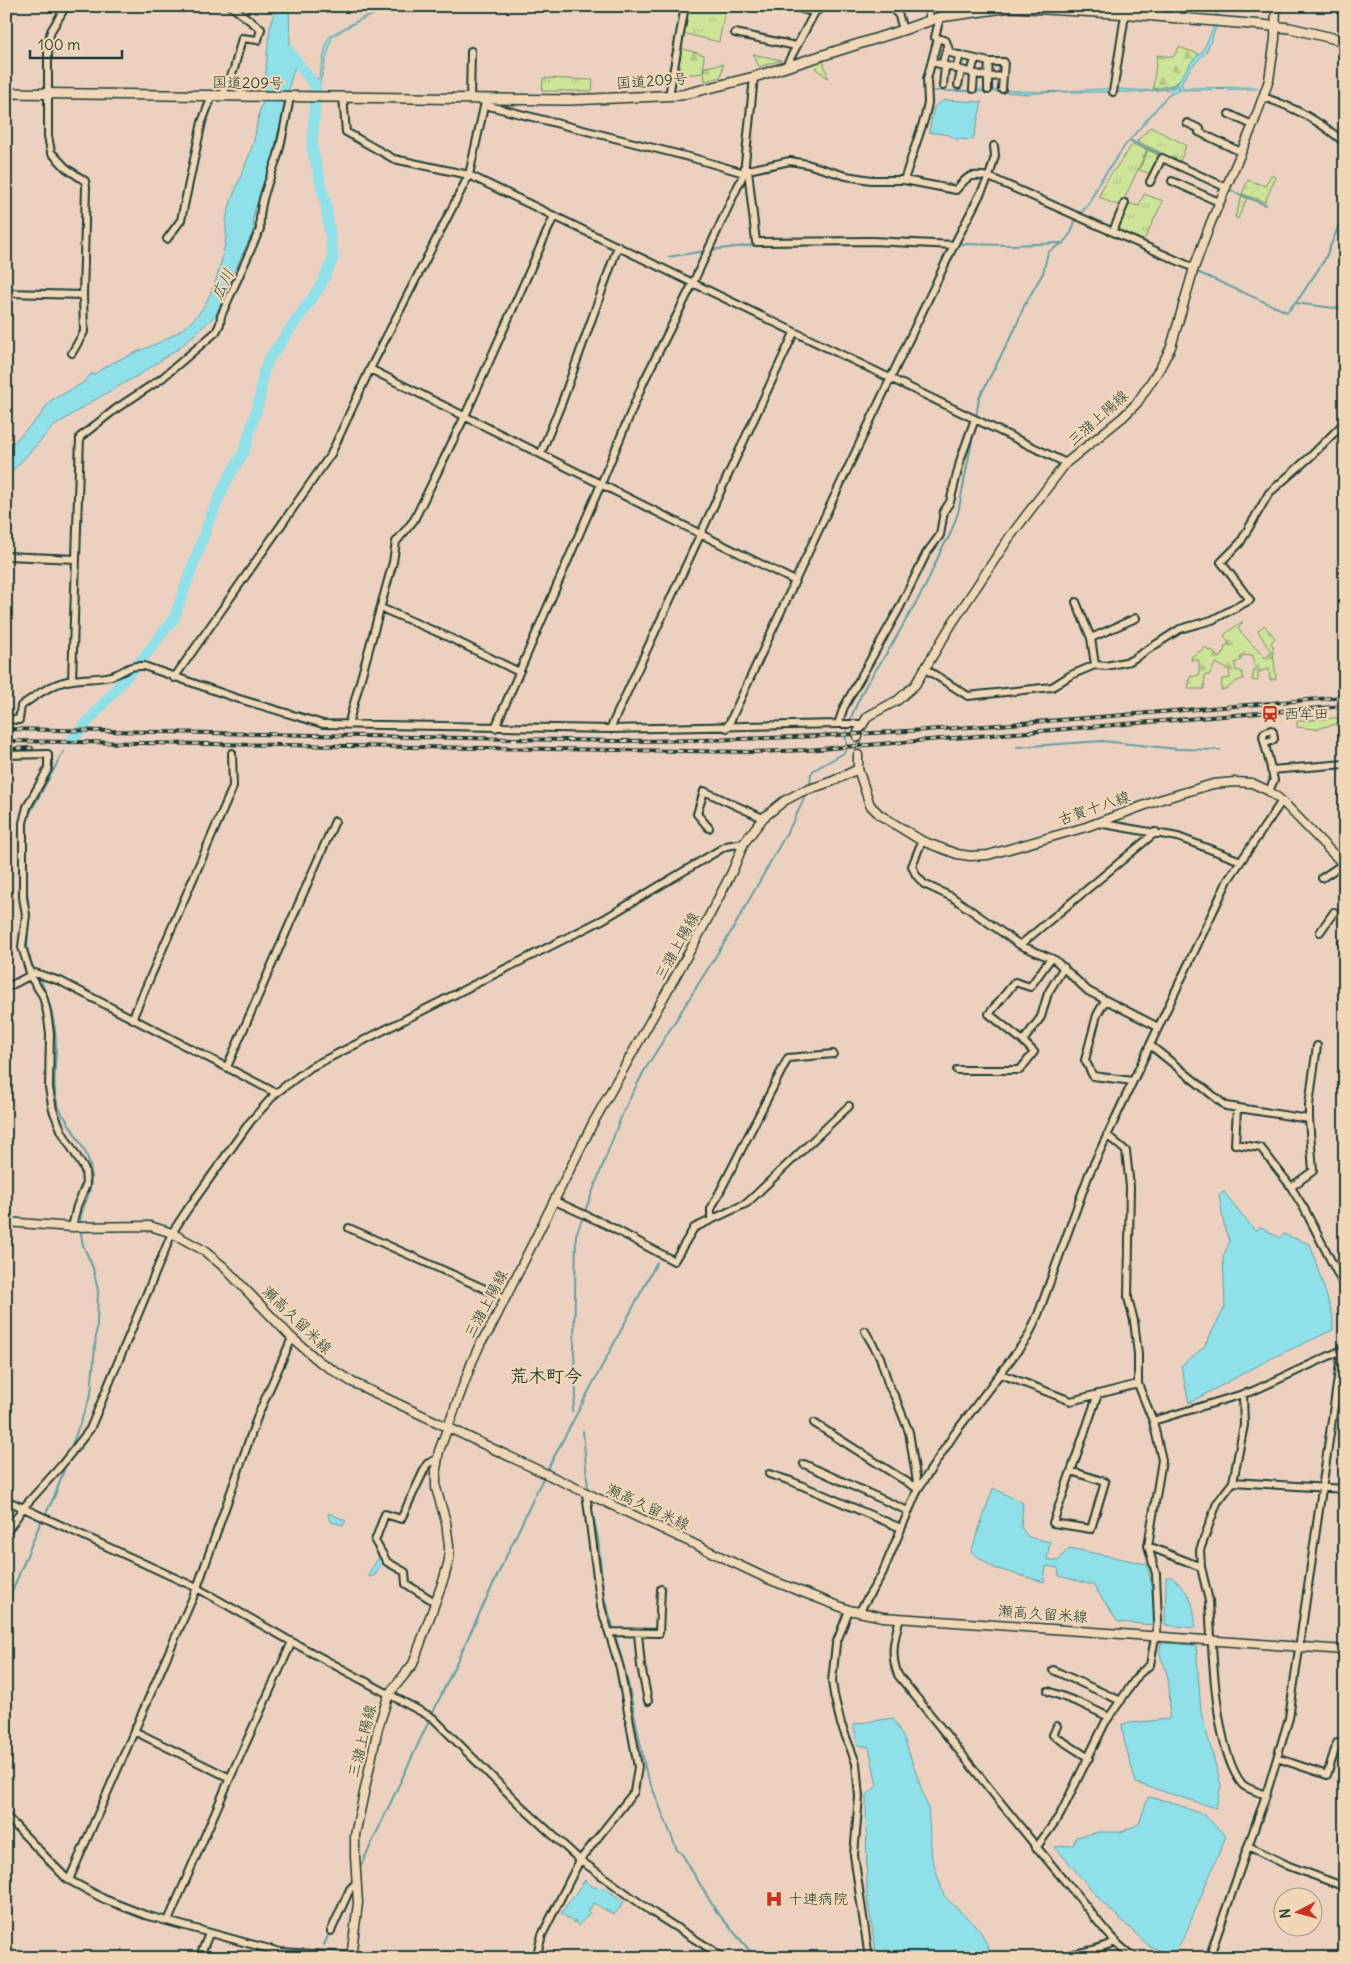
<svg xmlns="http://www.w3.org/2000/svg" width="1351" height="1964" viewBox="0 0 1351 1964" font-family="Delius,'Klee One',sans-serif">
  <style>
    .grass { fill: url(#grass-tufts); stroke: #769066 }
    .forest { fill: url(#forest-firs); stroke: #769066 }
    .park { fill: url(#park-dots); stroke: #769066 }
    .water { fill: #90e0ea; stroke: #639fa1 }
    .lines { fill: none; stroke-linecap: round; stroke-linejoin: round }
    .stream { stroke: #639fa1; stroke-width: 2 }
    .river { stroke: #90e0ea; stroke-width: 11 }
    .major-tunnel { stroke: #c4b3a4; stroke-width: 8; stroke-dasharray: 8 4; stroke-linecap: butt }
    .minor-casing { stroke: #1f3d34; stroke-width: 10 }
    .major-casing { stroke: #1f3d34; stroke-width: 11 }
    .highway-casing { stroke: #1f3d34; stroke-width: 12 }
    .minor { stroke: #f1d7b8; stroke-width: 6 }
    .major { stroke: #f1d7b8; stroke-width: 8 }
    .highway { stroke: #f1d7b8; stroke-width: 9 }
    .rail-casing { stroke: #1f3d34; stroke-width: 4 }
    .rail { stroke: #f1d7b8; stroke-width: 2; stroke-dasharray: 5.5; stroke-linecap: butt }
    .labels { text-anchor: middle; stroke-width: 4.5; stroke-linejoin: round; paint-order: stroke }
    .street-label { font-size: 15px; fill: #1f3d34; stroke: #f1d7b8 }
    .poi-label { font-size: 15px; fill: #1f3d34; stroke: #f1d7b8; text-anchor: start }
    .water-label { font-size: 16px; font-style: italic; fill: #2a4d46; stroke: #f1d7b8 }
    .quarter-label { font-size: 18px; font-weight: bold; fill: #1f3d34; stroke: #f1d7b8 }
  </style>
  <defs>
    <pattern id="grass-tufts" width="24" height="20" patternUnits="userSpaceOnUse" patternTransform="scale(1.25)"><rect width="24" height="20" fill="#cee499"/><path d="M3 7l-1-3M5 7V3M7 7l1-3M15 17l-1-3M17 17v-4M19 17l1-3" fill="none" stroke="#b0c484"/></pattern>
    <pattern id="forest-firs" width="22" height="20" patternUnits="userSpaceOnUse" patternTransform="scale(1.25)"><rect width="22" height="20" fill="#cee499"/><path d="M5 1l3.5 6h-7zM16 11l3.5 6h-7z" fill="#b0c484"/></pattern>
    <pattern id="park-dots" width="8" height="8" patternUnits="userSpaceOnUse" patternTransform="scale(1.25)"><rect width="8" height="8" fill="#cee499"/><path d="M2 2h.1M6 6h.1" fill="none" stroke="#b0c484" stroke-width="1.8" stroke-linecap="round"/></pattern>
  </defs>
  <rect width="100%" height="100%" fill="#edd1c0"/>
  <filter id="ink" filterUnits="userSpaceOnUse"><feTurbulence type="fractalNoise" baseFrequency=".02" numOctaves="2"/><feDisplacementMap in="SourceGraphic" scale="10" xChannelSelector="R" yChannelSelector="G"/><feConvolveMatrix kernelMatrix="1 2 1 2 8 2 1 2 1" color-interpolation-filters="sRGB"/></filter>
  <g filter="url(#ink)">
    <path class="grass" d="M688,6L725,11L719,42L682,33Z
      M753,54L781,60L759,67Z
      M543,78L593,80L592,91H542Z
      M1150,127L1186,145L1180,162L1137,141Z
      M1133,144L1147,150L1122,204H1114L1099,197L1104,184Z
      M1148,150L1160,156L1151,174L1139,170Z
      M1144,194L1163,201L1144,240L1116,229L1127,203L1139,206Z
      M1345,717V722L1315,729L1297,727V721Z"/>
    <path class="forest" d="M1179,47L1199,54L1178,82L1172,85L1153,89L1157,55L1173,57Z
      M680,48L704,55L703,73L675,76Z
      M723,64L721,77L705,81L704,67Z
      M1243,621L1238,629L1265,658L1273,651L1276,679L1270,680L1269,669L1258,672V681L1252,680L1255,666L1253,655L1241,656V660L1235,663L1236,670L1242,672L1244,679C1235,679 1231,689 1221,690L1222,679L1230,678L1229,670L1216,663L1209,675H1205L1204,689H1188L1190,677L1199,675V660H1191L1192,656L1206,647L1209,652L1212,650L1219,658L1223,654L1225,646L1229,644L1224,635Z
      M1264,625L1275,638L1271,643L1274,648L1271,651C1265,645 1263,638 1258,631Z"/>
    <path class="park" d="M823,60L828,78L817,70L813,63Z
      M1271,175L1276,177L1265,202L1242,194L1248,180L1265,186Z
      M1242,196L1247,198L1238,219L1235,217Z"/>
    <path class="water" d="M276,6H289L290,44L297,59L290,83L283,121L278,131L272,165L255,209L253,218L254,230L232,276L216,315L179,348L142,373L91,402L53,427L6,478V450L40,416L50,401L83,383L92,373L93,375C125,351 167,347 195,318C212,300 223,262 226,237C227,231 225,225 226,219C232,193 245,169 253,144C256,134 256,124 259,114C260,107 265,99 265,92C267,62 266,35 276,6Z
      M401,6C393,13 380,12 371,16C357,21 344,29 332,37L319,86L315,79L319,78L327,41L331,35L364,17Z
      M1217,6H1219L1216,28L1206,52L1191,68L1181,83L1183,88L1257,87V89L1181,90L1177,83L1193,60L1202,52L1213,29Z
      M1176,84L1180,90L1168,96L1126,145L1099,184L1089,205L1077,219L1075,218L1088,204L1098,183L1125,145L1175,86L1168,89L1143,92H1054C1072,91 1090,89 1108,89C1131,88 1154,95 1176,84Z
      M990,90L1048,92L1028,94L1003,92L931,91Z
      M944,100L982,102L973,140L956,139L949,135L929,132L934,107Z
      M1224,1192L1255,1231L1261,1227L1280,1238L1283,1234L1310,1244L1333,1316V1330L1274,1357L1189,1403L1181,1366L1204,1347L1225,1307L1223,1257L1230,1241L1225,1230L1219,1195Z
      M993,1488L1023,1503L1021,1527L1028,1537L1050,1542L1047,1559L1058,1561L1069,1548L1147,1564L1152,1587L1155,1625L1118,1622L1093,1585L1059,1576L1058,1568L1046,1566L1044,1582L994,1568L971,1552Z
      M329,1513L346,1521L343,1525L331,1522L328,1516Z
      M379,1557L383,1561L375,1575L370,1577L368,1575L369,1573Z
      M1166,1577H1172C1193,1598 1192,1598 1196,1628L1165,1625Z
      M1161,1643L1196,1645L1201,1712L1221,1785L1216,1808L1136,1783L1124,1740L1122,1724L1169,1719C1170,1704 1170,1689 1167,1674C1164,1660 1157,1658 1161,1643Z
      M893,1718L905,1741L928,1808L932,1858L944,1896L980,1930L993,1958H877L867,1896L866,1796L877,1786L869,1747L858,1745L853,1724Z
      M1148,1797L1171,1802L1204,1815L1226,1836L1185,1935L1173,1955L1150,1947L1102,1902L1055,1847L1073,1845L1076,1837L1099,1832H1121L1139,1824Z
      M585,1880L593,1887L605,1888L624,1902L614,1915L594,1903L588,1911L590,1913L578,1926L575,1921L574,1923L561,1913Z"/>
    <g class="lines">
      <path class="stream" d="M667,87L680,15
        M1046,92H1056
        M1131,141L1160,154
        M1229,190L1266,205
        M961,244L1012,245L1061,243
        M784,245H892
        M329,249H334
        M710,250L755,245
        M668,257L705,251
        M1195,271L1287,312L1300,297L1325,259L1345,211
        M1295,303L1334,308L1345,307
        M976,418L979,398L1015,329L1024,306L1043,273L1048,252L1063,243L1071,233L1076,218
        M1017,747L1102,741L1177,749L1220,750
        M810,786L811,774L814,770L844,753L847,745L845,735L854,710L866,685L890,648L926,585L942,548L949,537L958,513L973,435
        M26,879V820L64,751
        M26,884C27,894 29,905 29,915C29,939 22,949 36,972
        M39,976C48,996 56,1023 56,1045C56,1065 52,1083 57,1102C58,1108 62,1114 66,1119C75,1135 90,1154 91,1173C93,1195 80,1207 80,1224
        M572,1411L576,1396L574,1351L576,1235L623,1112L644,1071L734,927L794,820L807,792
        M583,1431L588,1490
        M70,1450L91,1394L97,1323L98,1291L93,1268L83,1245L80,1229
        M546,1472L657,1262
        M589,1497L598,1539L604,1598L614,1630
        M45,1515L55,1495L66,1464
        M6,1606L42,1519
        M615,1634L628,1683L646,1772L677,1850L682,1854L716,1911L756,1958
        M359,1870L544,1476
        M324,1945L330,1931"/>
      <path class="river" d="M72,740L148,652L174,618L209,521L226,482L244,452L260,397L263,373L269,359L320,287L333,259L326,205L312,147L316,87L288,50"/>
      <path class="major-tunnel" d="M858,755V737"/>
      <g class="minor-casing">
        <path id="minor" d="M66,6L51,31L48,43V136L51,152L66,168L85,181L86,187L83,295L84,332L72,353
          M788,6L815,12
          M895,11L899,16L903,30
          M1176,12V6
          M929,20V6
          M735,33L796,46
          M932,62L988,77L989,62L950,53L946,41L938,38
          M989,62H1004L1002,89
          M942,65L947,47
          M786,66L815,12L825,6
          M956,69L960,55
          M971,73L975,59
          M958,85L961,71
          M943,86L945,66
          M973,89L974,74
          M988,90V77L1003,76
          M1113,92L1125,15
          M222,96L234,69L242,38L258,40L261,29L231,6
          M669,96L685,6
          M343,97L346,132L394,159L469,175L1066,463
          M1263,97C1296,108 1318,120 1345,143
          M470,99L471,51
          M485,105L693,158L744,173L748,170L790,161L807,164L846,176L871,180H904L956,190C968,175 970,174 989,177L1194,268
          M1229,114L1248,123
          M1187,123L1200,129L1199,132L1241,152
          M748,170L756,242L872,241L954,245
          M904,180L925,117L928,103L927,79L938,38L935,37L940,17
          M1172,181L1219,202
          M1150,182L1162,158L1225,187
          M1113,231L1125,203
          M167,239L181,220L202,122L212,96
          M6,293L83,295
          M370,369L795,581
          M541,453L562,402L618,246
          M6,556L76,559
          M1076,602L1091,638L1095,665
          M381,608L446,636L519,672
          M1091,638L1136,618
          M924,668L968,696L1052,687L1071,675L1095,665L1106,666L1130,661L1180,629L1212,620L1250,600L1221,562L1240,543L1269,493L1310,457L1345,422
          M174,678L331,454L370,369L469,175L485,102
          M72,680L80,437L117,408L161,379L216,332L220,324L221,316L260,229C258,203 270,179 278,155C283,136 286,117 290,98
          M6,719L19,720L21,706C36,695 54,682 73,680C86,678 98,679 111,676C127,672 125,665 144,666L236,698L323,724L610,729L838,724L844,707L899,609L926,554L940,535L944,511L950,502L961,458L975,419
          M838,724H863
          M348,725L393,562L396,542L414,520L465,416L554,216
          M495,728L601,484L644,381L693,283L744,173L754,77
          M727,728L827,512L954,245L989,177L995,156L994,146
          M610,729L794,333
          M1265,742L1271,741L1274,739L1273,732L1271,730L1264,733L1263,737L1274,780L1269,791
          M6,755L48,754V769L27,807L23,823V897L26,915L22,947L32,979L43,996L47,1012L50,1033L49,1088L53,1110L62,1132L85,1170L86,1185L77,1206L72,1227
          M1271,770L1345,764
          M1098,823L1178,837L1241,861
          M709,828L697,814L704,791L763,818
          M922,841L912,866L916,875L924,884L952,897L1020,945L1055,960L1088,991L1158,1027
          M1322,878L1343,864
          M1343,901L1345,899
          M1320,932L1334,912
          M1342,943L1345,944
          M1020,945L1156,832
          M1051,958L1030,987L1015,982L989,1014L1023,1041L1041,1017L1048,993L1064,967
          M6,988L35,973L60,981L276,1093
          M1105,1001L1097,1015L1085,1060L1093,1076L1133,1081
          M133,1017L233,787L232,753
          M1150,1045L1226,1106L1309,1119L1313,1171L1291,1187
          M227,1067L335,821
          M957,1070H1020L1034,1052L1023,1041
          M1237,1108L1235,1144L1261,1148L1289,1184L1305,1210L1345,1288
          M1309,1119V1105L1317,1046
          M555,1201L607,1225L674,1261L694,1228L747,1203L849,1106
          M711,1220V1209L788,1058L833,1054
          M349,1228L505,1298
          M865,1331L880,1357L889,1386L896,1399L909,1432L918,1489
          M1001,1374L1071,1401L1138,1384
          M1153,1421L1253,1391L1342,1350
          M814,1423L918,1489
          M804,1464L908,1511
          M1071,1471L1105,1482L1091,1529L1053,1523L1098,1394
          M769,1474L791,1481L901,1528
          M1233,1482L1345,1489
          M6,1500L197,1588L292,1642L433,1718L522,1807L580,1860L655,1914L712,1950L722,1958
          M6,1533L23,1508L60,1467L90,1429L172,1233L187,1210L250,1122L276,1093L311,1067L604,919L726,846L744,843
          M1148,1546L1201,1567
          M435,1602L406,1584L405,1572L387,1562L375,1541L385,1514L401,1519L427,1464L437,1459
          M849,1610L836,1644L832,1681L834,1695L841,1724L856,1763L859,1797L854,1855L869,1958
          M859,1612L882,1574L918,1489L955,1433L1028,1337L1039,1312L1089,1174L1150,1045L1228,880L1282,801
          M900,1618C894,1639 890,1655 898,1675C958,1748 1015,1823 1076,1894C1093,1914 1113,1945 1136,1958
          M609,1632L659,1633L661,1589
          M638,1633L641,1666L648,1701
          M1211,1637L1209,1601L1201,1567L1200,1550L1217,1503L1233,1482L1244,1425L1243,1394
          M1212,1645C1214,1680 1219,1756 1242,1784C1246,1789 1259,1792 1266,1795
          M1053,1670L1121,1701
          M1048,1691L1080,1703L1109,1717
          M1057,1726L1053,1735L1089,1758
          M134,1731L230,1778
          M1277,1758L1327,1775L1337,1743
          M6,1816L67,1879L104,1899L145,1915L280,1952L382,1958
          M1248,1846L1289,1866L1345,1887
          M1036,1848L1060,1815L1105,1723L1139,1674L1150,1665L1158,1621L1156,1574L1148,1546L1162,1460L1153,1421L1138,1384V1354L1134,1321L1128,1298L1130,1187L1126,1151L1107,1135
          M69,1880L197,1588L258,1415L292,1338
          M168,1921L230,1778L292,1642
          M331,1931L350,1889L357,1882
          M199,1958L209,1934
          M536,1958L542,1935L580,1860L634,1792L638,1767L620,1668L601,1607L586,1493
          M1055,1958L1093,1950L1116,1942
          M1209,1958L1266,1795L1289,1718L1342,1350L1345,1346"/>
      </g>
      <g class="major-casing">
        <path id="major" d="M858,737V732L868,716L898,700L915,685L953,622L1009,538L1066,463L1123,417L1137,403L1160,368L1171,347L1194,268L1211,222L1253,125L1269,80L1275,39L1276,6
          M858,755V769L870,805L880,815L922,841L957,854L970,856L988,855L1086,827L1159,800L1213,784L1235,782L1252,783L1269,791L1282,801L1345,866
          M6,1222L72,1227L150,1226L172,1233L203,1250L224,1267L292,1338L320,1362L352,1382L768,1579L849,1610L883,1617L1345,1650
          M351,1958L358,1903L355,1856V1835L378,1728L389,1694L413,1664L444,1578L449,1560V1546L446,1522L436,1488V1470L439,1451L472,1362L481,1342L489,1331L593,1123L706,922L732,872L744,843L763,818L784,801L801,792L833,781L858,769"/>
      </g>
      <g class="highway-casing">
        <path id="highway" d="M6,93L570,100L681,95L754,77L903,30L940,17L1011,7L1131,14L1262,25L1290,28L1345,41"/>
      </g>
      <use href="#minor" class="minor"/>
      <use href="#major" class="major"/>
      <use href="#highway" class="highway"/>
      <g class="rail-casing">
        <path id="rail" d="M6,729L617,741C860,741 1103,716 1345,697
          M6,741L753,752L807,750L1345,706
          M6,749L32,748"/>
      </g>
      <use href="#rail" class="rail"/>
    </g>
  </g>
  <defs>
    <g id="station-bare" transform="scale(1.35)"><path d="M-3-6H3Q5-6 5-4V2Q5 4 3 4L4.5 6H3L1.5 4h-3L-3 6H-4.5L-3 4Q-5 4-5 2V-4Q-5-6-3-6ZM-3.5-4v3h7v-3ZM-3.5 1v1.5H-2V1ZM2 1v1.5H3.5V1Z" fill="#c8321e" stroke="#f1d7b8" stroke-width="2.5" paint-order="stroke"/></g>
    <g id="hospital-bare" transform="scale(1.35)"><path d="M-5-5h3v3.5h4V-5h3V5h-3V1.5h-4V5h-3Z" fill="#c8321e" stroke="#f1d7b8" stroke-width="2.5" paint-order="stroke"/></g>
  </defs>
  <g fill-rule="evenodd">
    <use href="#station-bare" x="1270" y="714"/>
    <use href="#hospital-bare" x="774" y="1899"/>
  </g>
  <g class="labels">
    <g class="street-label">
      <text transform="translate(652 81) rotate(-4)" y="5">国道209号</text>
      <text transform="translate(248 83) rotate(1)" y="5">国道209号</text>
      <text transform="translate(1098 418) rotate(-42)" y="5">三潴上陽線</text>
      <text transform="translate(1094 808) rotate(-19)" y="5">古賀十八線</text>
      <text transform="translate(677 946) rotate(-61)" y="5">三潴上陽線</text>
      <text transform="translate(486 1304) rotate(-62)" y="5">三潴上陽線</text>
      <text transform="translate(297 1320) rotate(44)" y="5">瀬高久留米線</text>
      <text transform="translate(648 1507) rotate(25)" y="5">瀬高久留米線</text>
      <text transform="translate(1043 1614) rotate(4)" y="5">瀬高久留米線</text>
      <text transform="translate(362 1741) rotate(-76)" y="5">三潴上陽線</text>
    </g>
    <g class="poi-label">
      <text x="1284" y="719">西牟田</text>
      <text x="788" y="1904">十連病院</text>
    </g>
    <g class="water-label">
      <text transform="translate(222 284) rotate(-64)" y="6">広川</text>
    </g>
    <g class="quarter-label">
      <text x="546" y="1382">荒木町今</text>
    </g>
  </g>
  <rect width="1351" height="1964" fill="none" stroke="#f1d7b8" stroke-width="25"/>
  <rect x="12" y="12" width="1326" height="1939" fill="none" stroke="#1f3d34" stroke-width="2" filter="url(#ink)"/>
  <g transform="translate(1298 1912) rotate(264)"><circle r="24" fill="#f1d7b8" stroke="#9d9983"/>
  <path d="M0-4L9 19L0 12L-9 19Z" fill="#c8321e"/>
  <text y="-8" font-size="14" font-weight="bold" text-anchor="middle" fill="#1f3d34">N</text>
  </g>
  <path d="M30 50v8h92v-8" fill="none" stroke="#1f3d34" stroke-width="2.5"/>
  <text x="38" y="50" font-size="15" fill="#1f3d34" stroke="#f1d7b8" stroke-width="4" paint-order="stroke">100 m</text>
</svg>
